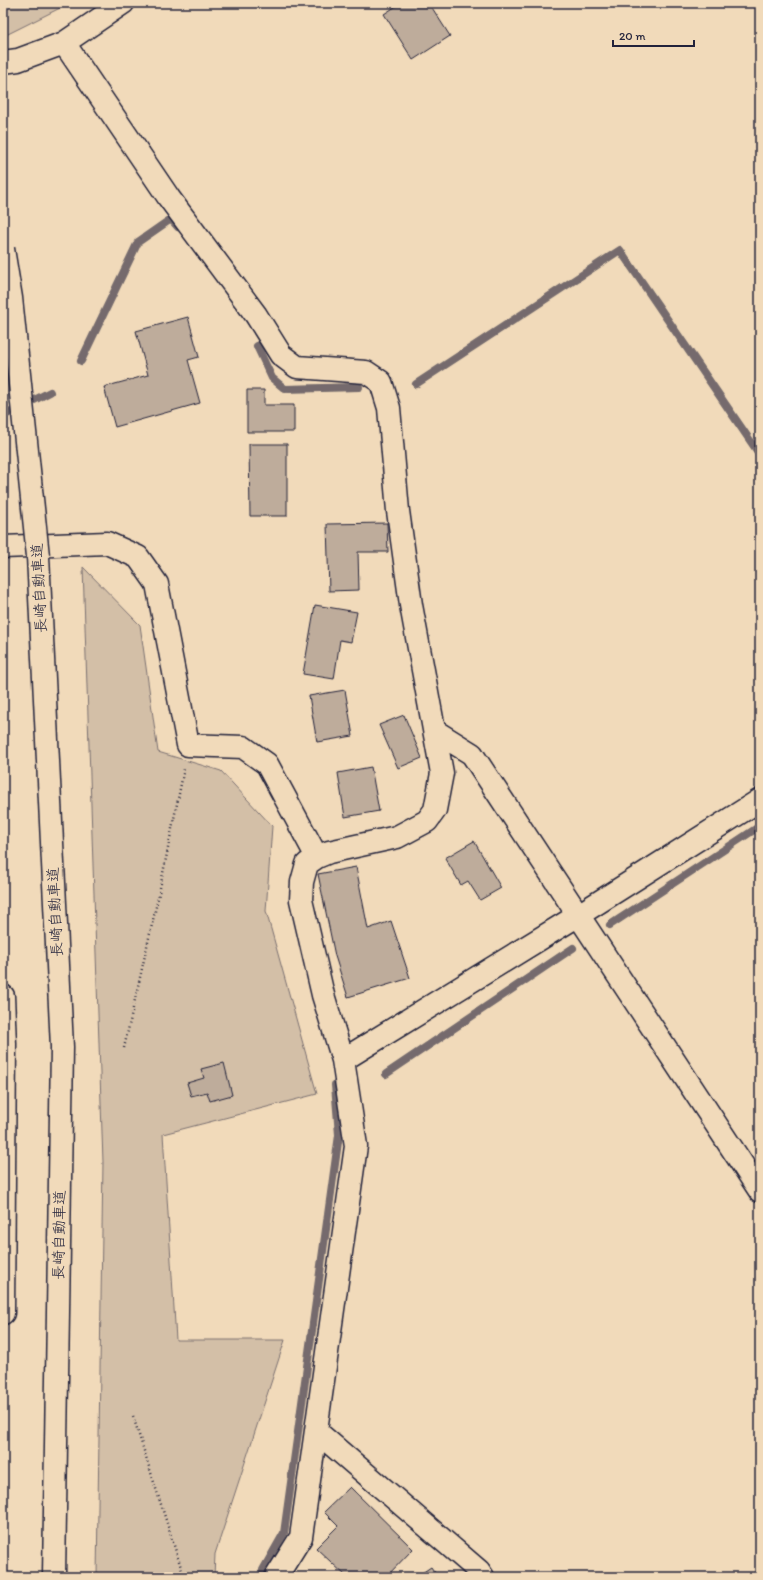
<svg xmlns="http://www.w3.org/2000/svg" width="763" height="1580" viewBox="0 0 763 1580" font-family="Itim,'Klee One',sans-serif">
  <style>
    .green { fill: #d3bfa7; stroke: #7a7071 }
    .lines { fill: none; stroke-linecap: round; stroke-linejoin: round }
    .stream { stroke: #746b6d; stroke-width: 8 }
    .building { fill: #beac9b; stroke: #22223b }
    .street-casing { stroke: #22223b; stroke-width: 25 }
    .highway-casing { stroke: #22223b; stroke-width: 25 }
    .path { stroke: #22223b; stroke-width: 2.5; stroke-dasharray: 1 3; stroke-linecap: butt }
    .street { stroke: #f1daba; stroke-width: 22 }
    .highway { stroke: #f1daba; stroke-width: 22 }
    .highway-bridge-casing { stroke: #22223b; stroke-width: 25; stroke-linecap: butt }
    .highway-bridge { stroke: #f1daba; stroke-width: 22 }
    .labels { text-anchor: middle; stroke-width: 4; stroke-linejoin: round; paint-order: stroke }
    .street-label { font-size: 15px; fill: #22223b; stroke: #f1daba }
  </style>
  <rect width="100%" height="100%" fill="#f1daba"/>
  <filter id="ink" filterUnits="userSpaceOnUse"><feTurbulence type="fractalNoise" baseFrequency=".025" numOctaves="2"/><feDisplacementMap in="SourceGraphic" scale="8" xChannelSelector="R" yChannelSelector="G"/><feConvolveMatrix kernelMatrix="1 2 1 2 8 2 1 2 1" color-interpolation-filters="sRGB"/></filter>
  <g filter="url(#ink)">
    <path class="green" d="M3,3H70L4,36Z
      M83,567L140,625L158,752L221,771L272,826L266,911L317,1094L163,1134L176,1340H285L215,1554L214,1577H97L103,1162Z"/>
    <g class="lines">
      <path class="stream" d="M257,346L272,378L285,389L359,387
        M81,361L138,242L171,219L178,227
        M416,384L620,250L760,455
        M3,416L50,392
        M610,925L760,826
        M386,1074L573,948
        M262,1577L263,1570L284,1533L339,1135L335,1085"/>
    </g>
    <path class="building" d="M401,3H429L450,36L413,60L384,14Z
      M188,317L199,357L188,360L200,403L115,427L104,387L148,375L136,331Z
      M247,390H264V405H294V432H247Z
      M249,444H287V516H250Z
      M387,523L388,552H358L359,590L329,591L327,524Z
      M315,605L357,612L351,642L340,640L334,679L303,674Z
      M345,690L353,736L317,742L309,696Z
      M404,715L422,758L398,768L379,725Z
      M371,767L379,811L345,817L338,773Z
      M474,841L501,888L480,900L468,881L461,885L445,858Z
      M356,867L368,929L391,921L410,978L348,997L335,956L318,874Z
      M224,1063L232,1095L210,1101L207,1092L191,1096L187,1083L204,1078L201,1069Z
      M350,1487L413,1549L386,1577H347L316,1548L338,1526L324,1512Z
      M431,1567L438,1577H416Z"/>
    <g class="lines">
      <g class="street-casing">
        <path id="street" d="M64,43L169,198L256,315L281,355L297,367L366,372L381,382L389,408L398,511L411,605L442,773L435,810L427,821L397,837L329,852L317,857L307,864L302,882L301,900L323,995L343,1060L356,1146L301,1537L276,1577
          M3,62L18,60L64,43L123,3
          M3,547L107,543L138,557L157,584L188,745L243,747L267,764L317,857
          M435,731L472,754L760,1191
          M343,1060L577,916L760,800
          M316,1431L479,1571L483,1577"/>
      </g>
      <g class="highway-casing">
        <path id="highway" d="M38,556L62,1047L54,1577
          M3,996L5,1044L3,1313"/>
      </g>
      <path class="path" d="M124,1048L158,898L184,769
        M133,1416L184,1577"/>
      <use href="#street" class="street"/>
      <use href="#highway" class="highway"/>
      <g class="highway-bridge-casing">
        <path id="highway-bridge" d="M3,249L11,298L38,556"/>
      </g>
      <use href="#highway-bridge" class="highway-bridge"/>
    </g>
  </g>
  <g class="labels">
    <g class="street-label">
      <text transform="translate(39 588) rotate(-93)" y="5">長崎自動車道</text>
      <text transform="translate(55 912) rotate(-93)" y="5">長崎自動車道</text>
      <text transform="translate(59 1235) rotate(-89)" y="5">長崎自動車道</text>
    </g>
  </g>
  <rect width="763" height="1580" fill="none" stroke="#f1daba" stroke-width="16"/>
  <rect x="8" y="8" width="747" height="1564" fill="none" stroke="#22223b" stroke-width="1.5" filter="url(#ink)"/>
  <path d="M613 40v6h81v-6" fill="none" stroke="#22223b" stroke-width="2"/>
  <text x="619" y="40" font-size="12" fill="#22223b" stroke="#f1daba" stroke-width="3" paint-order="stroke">20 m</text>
</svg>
